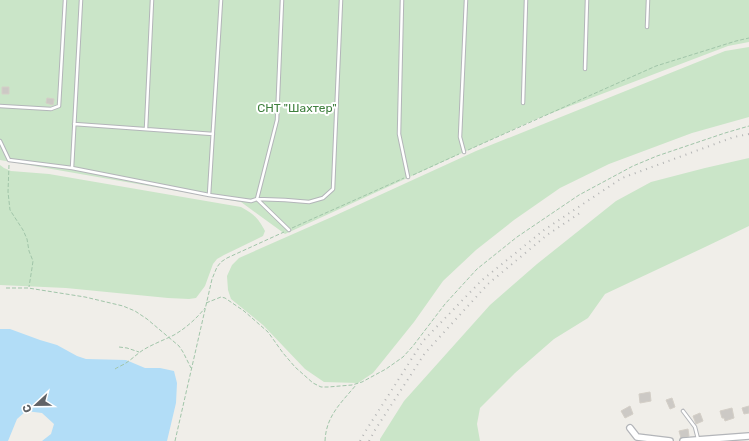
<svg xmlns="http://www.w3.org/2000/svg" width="749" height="441" viewBox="0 0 749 441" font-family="Rubik,sans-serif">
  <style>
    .green { fill: #cae5c8 }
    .water { fill: #b2ddf7 }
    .building { fill: #ccc9c5; stroke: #d4cfc7 }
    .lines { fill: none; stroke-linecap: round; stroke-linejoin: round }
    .lane-casing { stroke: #b3b5b9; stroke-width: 4.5 }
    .street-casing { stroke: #b3b5b9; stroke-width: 8 }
    .path { stroke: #a1c5a9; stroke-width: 1; stroke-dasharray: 4 2; stroke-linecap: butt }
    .lane { stroke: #fff; stroke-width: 2.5 }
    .street { stroke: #fff; stroke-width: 5.5 }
    .rail { stroke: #b4b5b5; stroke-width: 2; stroke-dasharray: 1 5; stroke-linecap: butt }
    .labels { text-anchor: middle; stroke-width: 4; stroke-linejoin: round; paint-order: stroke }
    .park-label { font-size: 12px; fill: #3f803e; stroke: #fff }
  </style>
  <rect width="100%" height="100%" fill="#f0eee9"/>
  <path class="green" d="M0,0H749V42L728,46L536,119L285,234L241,202L0,160Z
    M749,47V117L692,133L609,164L560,188L514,220L476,250L443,281L414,322L373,373L358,383L324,382L305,369L263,325L231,299L228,290L227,276L232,265L239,258L334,216L476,151L725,51Z
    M749,158V226L703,248L605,294L588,318L554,339L515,373L480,408L477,424L480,441H380V439L404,401L490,305L537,264L616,201L651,182L705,168Z
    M0,165L4,168L11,171L49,174L241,207C254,214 258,218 265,231L263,236L224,255L217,259L213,264L205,286L196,298L189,299L168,298L66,288L0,285Z"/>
  <path class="water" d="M0,329H10L40,340L57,345L77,356L86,359L126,360L145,368H160L174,371L177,383L176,403L167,441H42L51,434L54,424L42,413L26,411L17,419L8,441H0Z"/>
  <path class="building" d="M2,87H9V94H2Z
    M47,98L54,99L53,105L46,103Z
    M650,392L651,401L640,403L639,394Z
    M672,398L675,407L670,409L666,400Z
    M630,406L633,414L625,418L621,411Z
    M749,406V413L744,414L742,408Z
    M732,408L734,418L725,421L724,418H722L720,411Z
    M700,413L703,421L696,424L693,416Z
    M688,429L689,436L681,438L679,431Z"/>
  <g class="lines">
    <g class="lane-casing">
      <path id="lane" d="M282,0L277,120L257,199L285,200L309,202L323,198L333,189L341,0
        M402,0L399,134L408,177
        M647,27L648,0
        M585,69L587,0
        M523,103L526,0
        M0,106L51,109L59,106L65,0
        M74,124L213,134
        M146,129L152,0
        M0,141L9,160L72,168L209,195L251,201L257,199L289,230
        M464,152L460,137L466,0
        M72,168L81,0
        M209,195L221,0
        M683,411L695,427L698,439"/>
    </g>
    <g class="street-casing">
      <path id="street" d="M630,428L637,437L670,441
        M683,441L749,436"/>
    </g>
    <path class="path" d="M468,150L656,66L736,41L749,38
      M9,165L8,192L10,210L23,230L27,239L29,251L33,261L32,268L29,287
      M413,175L459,154
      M292,228L404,178
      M6,288H28L85,297L123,306L135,311L147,319L179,346L183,352L191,368
      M206,303L221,297L225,298L244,311L268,332L283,353L295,367L313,383L321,387H328L352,385L362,382L386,369L403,357L413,346L445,304L477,269L517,237L579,195L633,166L657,156L725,133L749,126
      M119,347L127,348L139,352
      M115,369C118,367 123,365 126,363C132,359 137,354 143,350C153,344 164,340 174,335C186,328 196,319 205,308
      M175,441L212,279L217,267L221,262L227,258L284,232
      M325,441C326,416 341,403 356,385"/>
    <use href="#lane" class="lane"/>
    <use href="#street" class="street"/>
    <path class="rail" d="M360,441L365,432L423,341L481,281L544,230L622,178L734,137L749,134
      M369,441L375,430L425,353L488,284L547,235L583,211"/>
  </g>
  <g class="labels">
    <g class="park-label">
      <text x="297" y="112">СНТ "Шахтер"</text>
    </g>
  </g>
  <g transform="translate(36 405) rotate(248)" stroke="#ffffff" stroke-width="3" paint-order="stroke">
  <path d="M0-3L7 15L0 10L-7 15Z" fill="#606367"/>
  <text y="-6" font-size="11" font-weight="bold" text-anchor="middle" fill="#606367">С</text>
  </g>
</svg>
